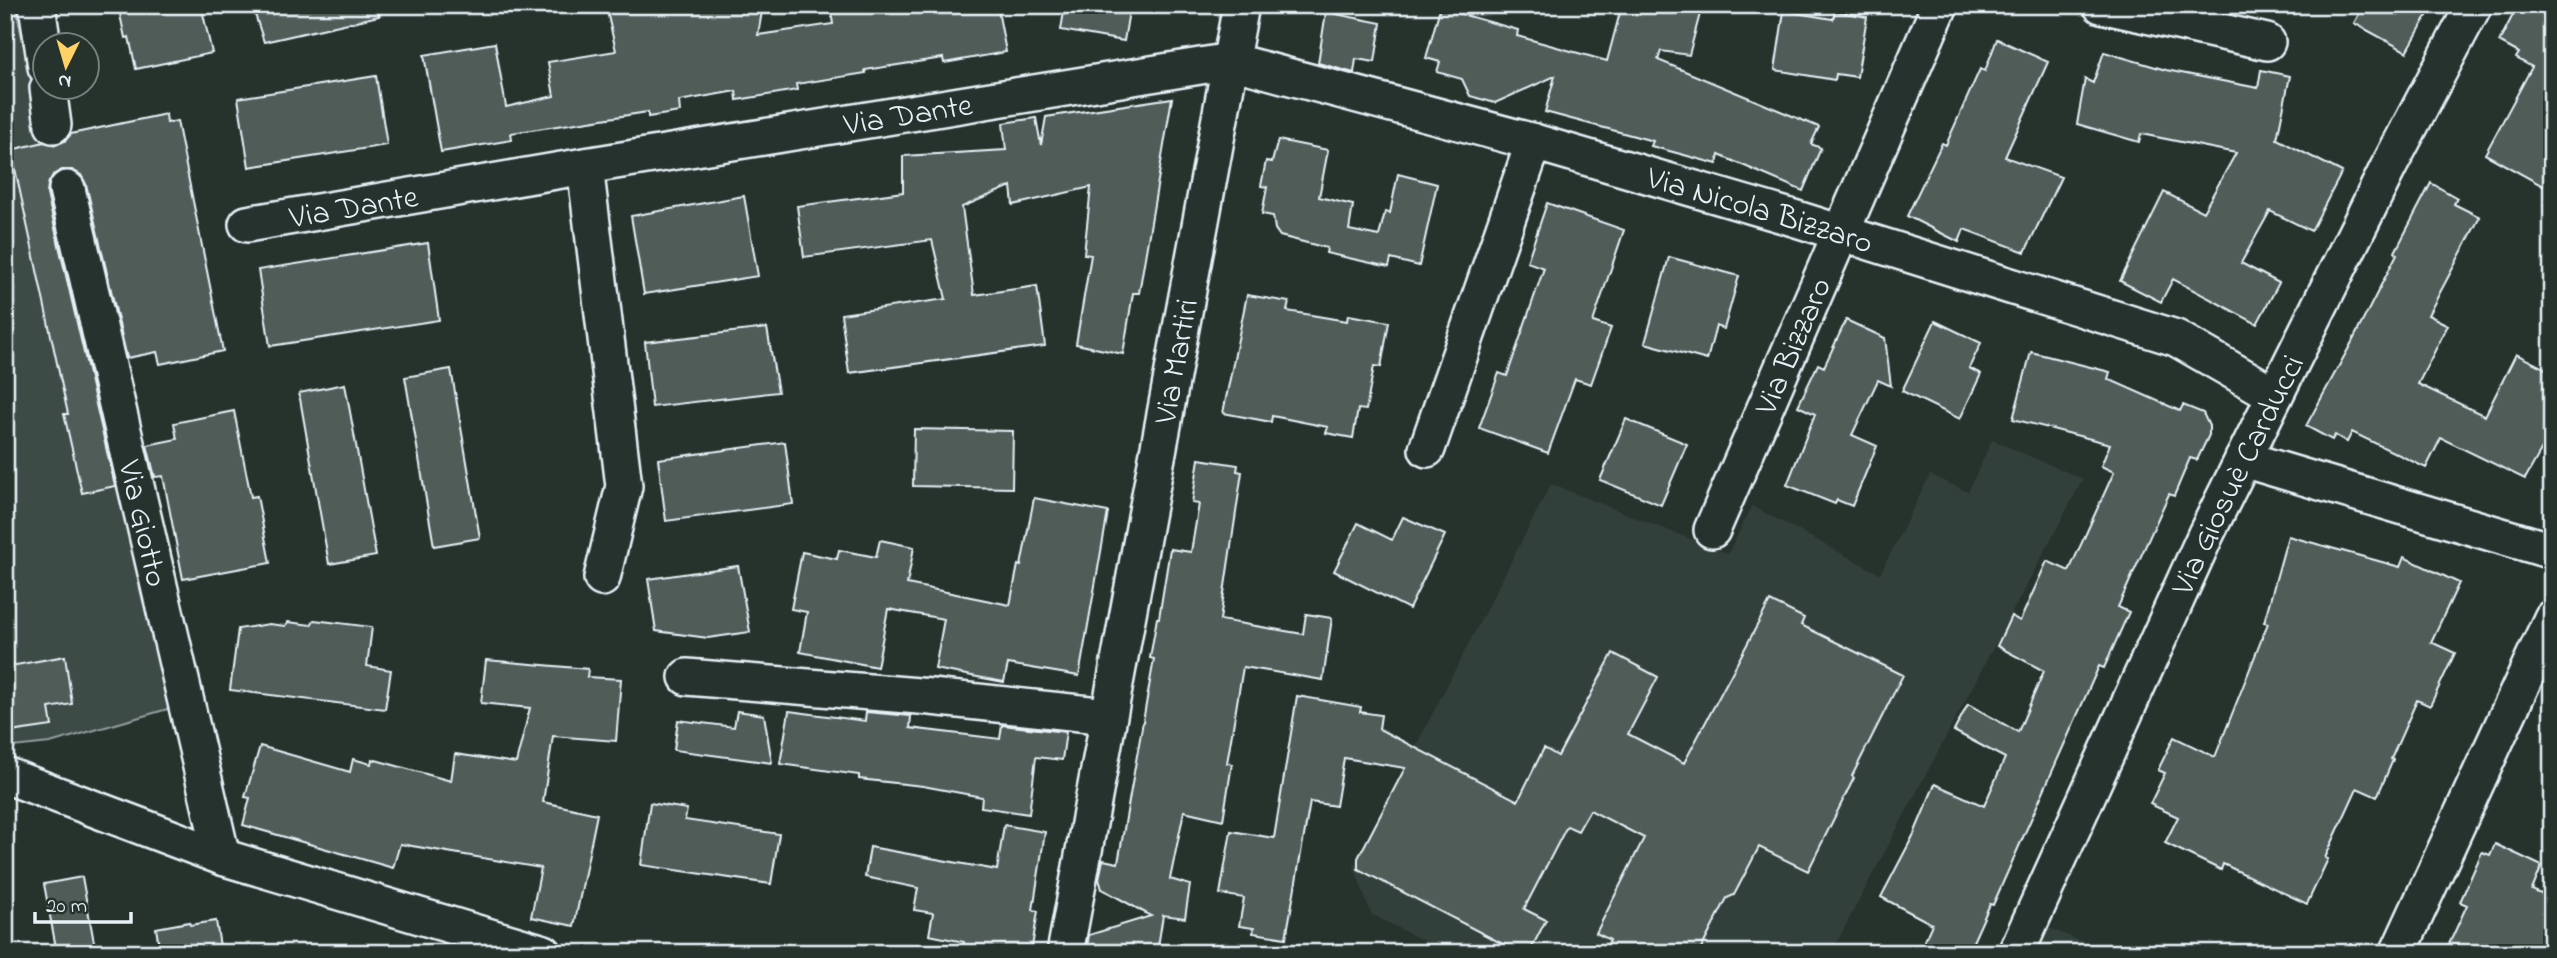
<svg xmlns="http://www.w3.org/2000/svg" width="2557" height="958" viewBox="0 0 2557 958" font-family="'Indie Flower',sans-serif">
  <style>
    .built { fill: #333f3a }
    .green { fill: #3e4b47; stroke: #939ea0; stroke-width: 2 }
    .building { fill: #505c59; stroke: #e8f1f8; stroke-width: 2 }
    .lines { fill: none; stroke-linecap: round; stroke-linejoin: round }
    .minor-casing { stroke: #e8f1f8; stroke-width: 40 }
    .minor { stroke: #26332d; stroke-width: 35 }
    .labels { text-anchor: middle; stroke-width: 5; stroke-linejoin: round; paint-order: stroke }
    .street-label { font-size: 32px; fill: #e8f1f8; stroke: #26332d }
  </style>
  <rect width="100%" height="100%" fill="#26332d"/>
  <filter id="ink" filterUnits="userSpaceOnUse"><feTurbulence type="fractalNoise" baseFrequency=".0143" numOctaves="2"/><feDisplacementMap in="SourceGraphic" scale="14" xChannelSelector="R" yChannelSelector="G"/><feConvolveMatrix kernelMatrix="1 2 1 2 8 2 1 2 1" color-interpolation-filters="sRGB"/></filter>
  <g filter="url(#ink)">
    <path class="built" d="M1992,440L2083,479L1831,953H1448L1371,914L1354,866L1551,484L1728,554L1752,506L1880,574L1930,475L1968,492Z
      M2049,928L2108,953H2038Z"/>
    <path class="green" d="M5,5H15L102,406L171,708L50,743L13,747L8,717H5Z"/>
    <path class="building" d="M118,5H201L212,53L136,69L129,37L125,38Z
      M252,5H378L379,16L264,42Z
      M636,5H763L758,35L833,24L830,5H997L1006,52L944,63L943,58L865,70L866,73L796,84L797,90L737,100L736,91L679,101L680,112L648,117V112L511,133L512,140L441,152L424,55L495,43L506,107L554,96L548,62L616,51L607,11Z
      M1065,5H1130L1124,41L1061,30Z
      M1622,5H1684L1701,10L1689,55L1661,51L1658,60L1819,127L1811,144L1821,148L1803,191L1719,155L1717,164L1651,146L1653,141L1545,112L1555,76L1495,103L1470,96L1462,79L1437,72L1440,62L1426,58L1440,8L1518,30L1517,36L1607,61Z
      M2364,5H2433L2407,52L2354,23Z
      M2518,5H2552V191L2485,154L2532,67L2516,58L2519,53L2499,42Z
      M1784,11L1833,19L1835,11L1867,17L1857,77L1836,74L1835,80L1775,70Z
      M1326,12L1381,23L1375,62L1356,59L1354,73L1318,63Z
      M1997,39L2048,62L2005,157L2061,177L2025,252L1964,229L1959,242L1907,216L1942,143L1946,145L1980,69L1985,71Z
      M2104,52L2166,70L2258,88L2261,70L2290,76L2277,139L2342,172L2311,231L2270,211L2241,263L2279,283L2257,324L2173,279L2161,302L2120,281L2164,192L2203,212L2236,153L2141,134L2139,142L2077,124L2085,79L2093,83Z
      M376,76L387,145L249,167L238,98Z
      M1172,98L1139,293H1133L1123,354L1076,344L1091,255L1084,254L1091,187L1013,205L1011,186L962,207L974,295L1037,286L1045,346L849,373L841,314L946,299L932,240L804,257L797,206L903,192V156L1006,150L1003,123L1036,118L1041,145L1046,117Z
      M166,114L167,123L177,121L223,351L160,364L157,352L127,358L86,184L81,175L72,170H62L53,175L48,184L47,194L115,486L82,493L64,414H68L11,150L44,142L56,145L65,141L71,134Z
      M1278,140L1328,150L1319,197L1353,205L1349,230L1379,236L1385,212L1390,213L1398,174L1437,184L1419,266L1391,259L1389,267L1326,253L1327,248L1280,236L1275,229L1273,216L1262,214L1267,187L1261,186L1266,161L1272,162Z
      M2431,183L2457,198L2454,204L2480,217L2428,315L2448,325L2418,384L2485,416L2516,354L2552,372V431L2525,479L2441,438L2426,468L2352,432L2347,442L2335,435L2332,440L2306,426L2352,342L2397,254L2395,252Z
      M744,196L758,276L644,294L631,216Z
      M1547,203L1624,230L1593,322L1611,328L1591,384L1575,379L1548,453L1479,428L1499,373L1507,376L1544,268L1527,262Z
      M428,243L439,320L270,346L258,270Z
      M1669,257L1739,276L1724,329L1716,326L1707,360L1645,343Z
      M1247,295L1289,302L1287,311L1347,321L1348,315L1389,322L1381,367L1374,366L1366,410L1358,409L1353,438L1326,433L1328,427L1272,416L1271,422L1223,413Z
      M1846,320L1885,338L1891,386L1878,380L1852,435L1877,446L1852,506L1837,500L1835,504L1787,485L1815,414L1798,406L1818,364L1824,367Z
      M1935,321L1981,343L1969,368L1981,374L1960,419L1902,391Z
      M767,328L778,392L652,407L645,342Z
      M2031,352L2110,372L2108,379L2180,411L2183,405L2203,413L2209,426V435L2197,460L2190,458L2174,496L2169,494L2118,607L2129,612L2104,668L2099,666L1993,905L1990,904L1968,953H1919L1932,924L1881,897L1914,834L1935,784L1984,806L2005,758L1954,731L1968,704L2018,732L2044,671L1997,646L2011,616L2020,621L2047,561L2069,571L2114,472L2101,466L2110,444L2013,419Z
      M451,369L480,538L434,546L405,377Z
      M345,384L376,556L329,564L299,393Z
      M234,411L251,497L257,496L270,563L183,579L163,476L155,477L147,445L177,439L174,423Z
      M1626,419L1687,444L1661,505L1600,480Z
      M914,429L1013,431L1012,488L913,486Z
      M785,442L793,504L666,521L658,459Z
      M1199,459L1238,465L1237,471L1242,472L1220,620L1303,634L1306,614L1332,618L1323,680L1243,667L1227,763L1232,764L1223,820L1184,811L1170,879L1190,885L1185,918L1163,915L1157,953H1086L1089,935L1151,916L1102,889L1099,879L1103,860L1118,863L1154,659L1150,658L1157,618H1159L1170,549L1191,552L1199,504L1192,503Z
      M1034,498L1108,512L1079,676L1008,664L1004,682L935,669L944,619L888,609L877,667L800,652L807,612L791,609L802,552L837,559L839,550L876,557L880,540L914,547L907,584L1010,605L1018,565L1021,566Z
      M1403,517L1445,535L1409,609L1334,571L1358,523L1392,540Z
      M2288,536L2400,567L2404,557L2459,583L2431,642L2455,653L2430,706L2417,700L2391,759L2393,760L2377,797L2357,788L2325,858L2328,859L2307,904L2223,864L2221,870L2165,843L2178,817L2150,804L2165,773L2158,770L2174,737L2215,757L2268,623L2264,622Z
      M738,566L750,632L708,638L656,631L648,579Z
      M1770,601L1804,618L1801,625L1903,675L1852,776L1854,778L1808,871L1759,847L1734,895L1727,898L1699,953H1603L1610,940L1596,933L1644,838L1590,810L1578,831L1567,826L1524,909L1546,920L1529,953H1520L1358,869V858L1405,768L1344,758L1336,806L1310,802L1286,938L1253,933L1254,928L1239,926L1244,898L1220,894L1231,831L1274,838L1297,696L1361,707L1360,712L1381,715L1379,729L1518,801L1544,748L1558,756L1613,653L1658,677L1628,734L1684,763Z
      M314,620L372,627L367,666L391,670L385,709L230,690L238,629L269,624L285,626L288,622L311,625Z
      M65,656L72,704L49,708L52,726L10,732L8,717H5V667Z
      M486,660L588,669L587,677L621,679L616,741L553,736L543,802L597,814L574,926L531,917L541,868L400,844L393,868L243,825L250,798L245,797L260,746L350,772L353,759L371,764L372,759L451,781L455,754L516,763L530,708L481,703Z
      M737,711L764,715L772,763L674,750L678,720L734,727Z
      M789,711L865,721L866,712L911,716L910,728L1000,739L1002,725L1066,732L1062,760L1036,757L1029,814L981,807L982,797L923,786L859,779V775L780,764Z
      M650,803L687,809L685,820L779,834L771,884L641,865Z
      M1004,825L1045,832L1033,910L1038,911L1031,953H962L964,942L929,935L933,913L914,910L918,888L865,877L870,847L997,870Z
      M2495,844L2542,866L2532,890L2552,899V953H2445L2467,905L2460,902L2482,852L2490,855Z
      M82,877L96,953H57L44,884Z
      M216,921L221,953H160L156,928L189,922L190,925Z"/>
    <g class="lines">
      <g class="minor-casing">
        <g id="minor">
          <path d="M37,5L46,67"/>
          <path d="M2101,5L2267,42"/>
          <path d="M48,88L53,125"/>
          <path d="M585,166L624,486L602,578"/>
          <path id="s1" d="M67,189L222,857"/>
          <path id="s2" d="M247,224L585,166L1231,61L1534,142L1787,216L2176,338L2275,395"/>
          <path d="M1427,449L1534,142"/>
          <path d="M2243,459L2552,551"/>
          <path id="s3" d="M1712,530L1940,5"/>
          <path d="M687,677L931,697L1108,716"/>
          <path d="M5,775L222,857L544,953"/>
          <path id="s4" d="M1065,953L1241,5"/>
          <path id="s5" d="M2016,953L2206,534L2388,168L2474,5"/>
          <path d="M2398,953L2552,618"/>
        </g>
      </g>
      <use href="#minor" class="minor"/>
    </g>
  </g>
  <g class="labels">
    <g class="street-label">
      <text dy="11" stroke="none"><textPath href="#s2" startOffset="670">Via Dante</textPath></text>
      <text dy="11" stroke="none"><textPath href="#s2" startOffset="108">Via Dante</textPath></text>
      <text dy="11" stroke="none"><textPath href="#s2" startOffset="1547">Via Nicola Bizzaro</textPath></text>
      <text dy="11" stroke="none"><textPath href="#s3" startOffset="201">Via Bizzaro</textPath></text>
      <text dy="11" stroke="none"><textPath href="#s4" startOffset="602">Via Martiri</textPath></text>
      <text dy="11" stroke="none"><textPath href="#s5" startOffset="527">Via Giosuè Carducci</textPath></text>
      <text dy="11" stroke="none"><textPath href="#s1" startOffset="343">Via Giotto</textPath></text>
    </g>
  </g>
  <rect width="2557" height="958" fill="none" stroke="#26332d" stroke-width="28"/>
  <rect x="14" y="14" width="2529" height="930" fill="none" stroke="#e8f1f8" stroke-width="2.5" filter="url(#ink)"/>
  <g transform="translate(66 66) rotate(185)"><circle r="33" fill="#26332d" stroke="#747f7e" stroke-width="2"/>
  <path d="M0-5L12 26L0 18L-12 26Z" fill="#ffd166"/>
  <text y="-10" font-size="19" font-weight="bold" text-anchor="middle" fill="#e8f1f8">N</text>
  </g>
  <path d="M35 912v10h96v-10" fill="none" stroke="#e8f1f8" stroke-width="3.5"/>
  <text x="46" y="912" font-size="21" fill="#e8f1f8" stroke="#26332d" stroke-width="5" paint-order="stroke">20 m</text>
</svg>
